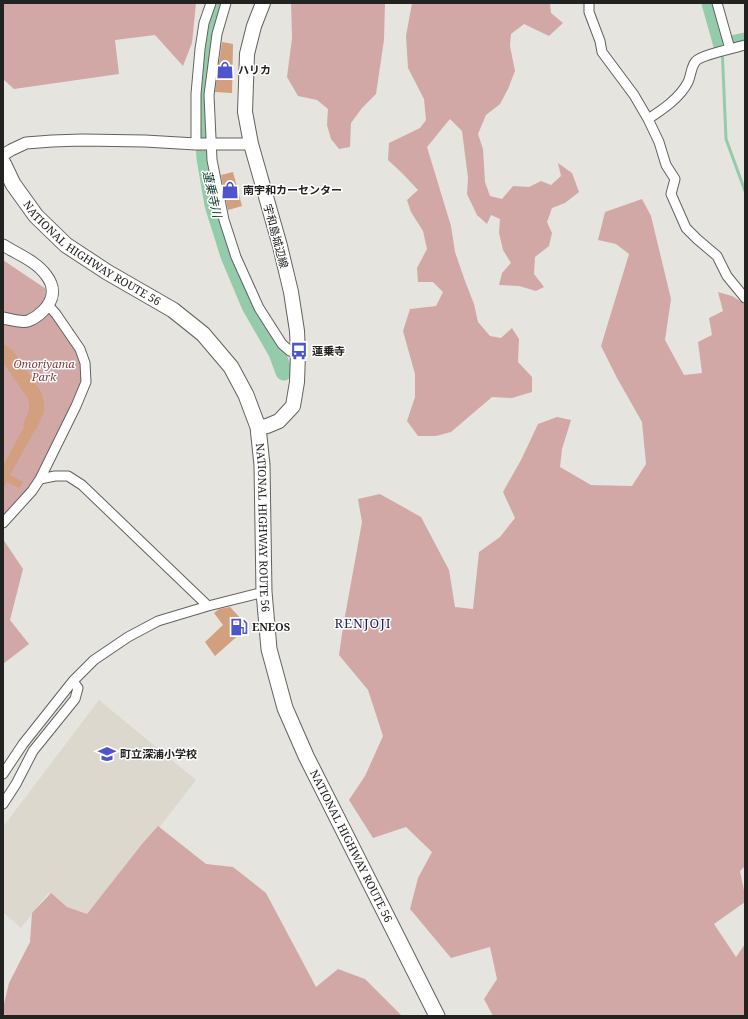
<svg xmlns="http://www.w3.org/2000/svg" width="748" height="1019" viewBox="0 0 748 1019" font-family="'Noto Serif','Noto Sans JP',serif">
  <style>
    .built { fill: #ddd8cd }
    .green { fill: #d2a8a7 }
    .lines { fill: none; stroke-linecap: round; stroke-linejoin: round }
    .stream { stroke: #94ccab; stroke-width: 3 }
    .river { stroke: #94ccab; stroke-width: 17 }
    .building { fill: #d29f7f }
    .minor-casing { stroke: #63625e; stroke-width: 11 }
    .tertiary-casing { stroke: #63625e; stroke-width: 13 }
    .primary-casing { stroke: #63625e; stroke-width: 16 }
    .trunk-casing { stroke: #63625e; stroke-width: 17 }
    .minor { stroke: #fff; stroke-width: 9 }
    .tertiary { stroke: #fff; stroke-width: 11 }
    .primary { stroke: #fff; stroke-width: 14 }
    .trunk { stroke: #fff; stroke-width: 15 }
    .labels { text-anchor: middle; stroke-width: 3; stroke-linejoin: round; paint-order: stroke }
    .poi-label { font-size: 11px; font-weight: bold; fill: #222220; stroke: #fff; text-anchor: start }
    .street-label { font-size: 11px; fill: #222220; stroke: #fff }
    .park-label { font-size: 11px; font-style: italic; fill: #873a3e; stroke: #fff }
    .water-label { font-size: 12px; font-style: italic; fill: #103d27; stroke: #fff }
    .quarter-label { font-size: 13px; letter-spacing: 1px; fill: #1f235b; stroke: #fff }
  </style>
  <rect width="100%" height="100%" fill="#e6e4df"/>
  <path class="built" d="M99,700L196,780L86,922L48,893L21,928L3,912V827Z"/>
  <path class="green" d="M3,3H196L192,43L183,66L155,35L115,40L119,74L14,89L3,79Z
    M291,3H385L384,40L376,94L362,108L351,123L350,147L339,149L331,139L327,125L328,109L317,100L298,96L287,77L292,38Z
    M412,3H550L551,13L563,23L549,36L524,24L511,34L510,46L515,71L508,89L500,104L486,115L478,134L483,149L485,182L490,196L502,199L513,186L529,187L541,181L551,185L561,176L558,163L572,173L579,192L565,203L552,208L547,222L552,233L549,246L535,257L534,274L544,287L536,291L519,286L499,285L502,273L511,263L503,250L499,233L500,219L491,215L487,224L477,215L467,194L468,178L462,131L450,119C442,128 435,138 427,147L451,226L455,252L465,281L474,304L478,322L490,336L501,338L512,328L519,339L518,362L532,377V392L512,398L492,397L451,432L436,436H418L407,421L415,397V374L403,331L410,309L436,306L443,292L433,282H418L417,268L427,249L423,231L411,212L407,200L418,190L403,174L388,160L389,143L420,128L426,120L424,99L408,68L406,36Z
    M642,199L651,216L671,299L665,340L684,375L702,373L698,342L712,335L709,318L723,311L718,292L732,296L745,304V866L740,871L745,895V902L714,924L736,957L745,944V1016H493L484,999L497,979L490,947L451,958L410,909L418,878L432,852L406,827L373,838L349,800L365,776L383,736L368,690L339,655L343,627L362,522L358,499L380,494L421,517L449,570L455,607L473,609L479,552L500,537L515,518L503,492L521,460L538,424L557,417L571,420L562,449L560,467L591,485L632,486L646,464L642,422L617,378L601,346L629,254L616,244L598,240L605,212Z
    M3,260L46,289L53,296L48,305L80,349L86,382L40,479L3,523Z
    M3,539L23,569L10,620L29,644L3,664Z
    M158,826L206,864L233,867L266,893L316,987L338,969L365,979L402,1016H9L3,1014V1008L9,983L30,942L32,913L51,893L67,907L87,914L142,844Z"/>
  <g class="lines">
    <path class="stream" d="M722,46L726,139L745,191"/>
    <path class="river" d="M218,3L210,27L204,70L202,118L205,158L213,205L229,256L250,306L277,353L284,372
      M710,3L722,46L745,41"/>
  </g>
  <path class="building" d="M222,42L233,44L232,93L215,92Z
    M233,172L242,206L228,210L221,175Z
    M3,344L10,348L15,353L41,392L44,402V412L36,430H35L10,475L23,482L19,488L7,482L3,489V466L25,425H23L29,410V405L28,399L3,362Z
    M230,607L244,622L242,632L215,656L205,642L223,625L214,613L219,609Z"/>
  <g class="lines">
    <g class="minor-casing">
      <path id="minor" d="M226,3L217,34L209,95L212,160L224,220L236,257L259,308L282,344L290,351L298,354
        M589,3V12L600,41L602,52L634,95L648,119L659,142L666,165L675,179L671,194L686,228L697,239L717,256L727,276L745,298
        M717,3L730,49
        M648,119C662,110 680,98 688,82C691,76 691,66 696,61C701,55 735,48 745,45
        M196,144V94L200,49L204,23L211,3
        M40,479L55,476H68L82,485L208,606
        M3,523L32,491L40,479L76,406L86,382L85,363L80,349L56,314L48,305
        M3,774L23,744L73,681L94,660L128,637L158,621L208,606L264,592
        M3,804L16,784L33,751L75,699L78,688L73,681"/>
    </g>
    <g class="tertiary-casing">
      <path id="tertiary" d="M3,155L11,150L26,143L52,141L82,140L145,141L196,144H251
        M3,245C17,254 36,261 46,275C56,288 54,300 43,311C39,315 33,319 28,321C21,323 9,319 3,318"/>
    </g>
    <g class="primary-casing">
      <path id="primary" d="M258,427L267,426L279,421L293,406L297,382L298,354L297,331L291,292L280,246L251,144L245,112L247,54L254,26L263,3"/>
    </g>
    <g class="trunk-casing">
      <g id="trunk">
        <path id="s1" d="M3,163L13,184L36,216L66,245L107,272L173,310L203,334L231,367L246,395L258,427L262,465L264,592L269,649L285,708L306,756L437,1016"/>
      </g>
    </g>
    <use href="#minor" class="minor"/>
    <use href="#tertiary" class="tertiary"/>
    <use href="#primary" class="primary"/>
    <use href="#trunk" class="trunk"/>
  </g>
  <defs>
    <g id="shop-bare" transform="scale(1.38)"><path d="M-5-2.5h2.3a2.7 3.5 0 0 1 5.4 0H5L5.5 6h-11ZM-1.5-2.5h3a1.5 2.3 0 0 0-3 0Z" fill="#4e54cb" stroke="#fff" stroke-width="2.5" paint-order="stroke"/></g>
    <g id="bus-bare" transform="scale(1.38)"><path d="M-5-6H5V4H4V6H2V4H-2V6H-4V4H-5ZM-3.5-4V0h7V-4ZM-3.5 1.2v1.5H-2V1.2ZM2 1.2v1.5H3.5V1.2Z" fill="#4e54cb" stroke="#fff" stroke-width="2.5" paint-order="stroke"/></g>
    <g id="fuel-bare" transform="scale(1.38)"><path d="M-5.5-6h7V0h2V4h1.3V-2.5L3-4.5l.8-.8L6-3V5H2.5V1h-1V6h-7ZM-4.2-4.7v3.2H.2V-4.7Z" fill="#4e54cb" stroke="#fff" stroke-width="2.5" paint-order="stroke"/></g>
    <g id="school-bare" transform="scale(1.38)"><path d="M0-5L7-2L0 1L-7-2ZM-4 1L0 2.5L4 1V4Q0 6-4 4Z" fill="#4e54cb" stroke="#fff" stroke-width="2.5" paint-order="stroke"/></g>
  </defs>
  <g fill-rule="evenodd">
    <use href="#shop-bare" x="225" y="70"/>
    <use href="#shop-bare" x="230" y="190"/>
    <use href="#bus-bare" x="299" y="351"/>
    <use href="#fuel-bare" x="239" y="627"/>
    <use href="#school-bare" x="107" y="754"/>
  </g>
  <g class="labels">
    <g class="poi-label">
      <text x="238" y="74">ハリカ</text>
      <text x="243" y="194">南宇和カーセンター</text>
      <text x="312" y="355">蓮乗寺</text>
      <text x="252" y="631">ENEOS</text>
      <text x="120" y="758">町立深浦小学校</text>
    </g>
    <g class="street-label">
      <text transform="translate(276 236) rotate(75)" y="4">宇和島城辺線</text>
      <text dy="4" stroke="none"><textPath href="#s1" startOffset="130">NATIONAL HIGHWAY ROUTE 56</textPath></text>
      <text dy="4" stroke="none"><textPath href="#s1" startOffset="478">NATIONAL HIGHWAY ROUTE 56</textPath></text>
      <text dy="4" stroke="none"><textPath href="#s1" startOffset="814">NATIONAL HIGHWAY ROUTE 56</textPath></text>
    </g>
    <g class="park-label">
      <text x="44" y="368">Omoriyama<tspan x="44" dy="13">Park</tspan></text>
    </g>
    <g class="water-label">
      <text transform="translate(212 194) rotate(77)" y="4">蓮乗寺川</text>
    </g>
    <g class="quarter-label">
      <text x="363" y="628">RENJOJI</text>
    </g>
  </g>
  <rect width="748" height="1019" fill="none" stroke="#222220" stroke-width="8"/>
</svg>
